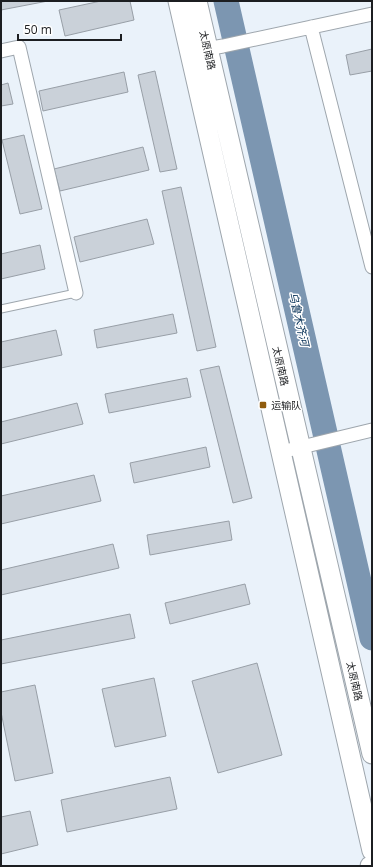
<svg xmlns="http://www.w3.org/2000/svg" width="373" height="867" viewBox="0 0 373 867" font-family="'Open Sans','Noto Sans SC',sans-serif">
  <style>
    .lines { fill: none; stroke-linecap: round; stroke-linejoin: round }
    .river { stroke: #7c96b1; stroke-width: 25 }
    .building { fill: #cad1d9; stroke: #989fa7 }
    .lane-casing { stroke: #9ea6ad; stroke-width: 9 }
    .street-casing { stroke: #9ea6ad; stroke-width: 15 }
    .secondary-casing { stroke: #9ea6ad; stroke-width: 21 }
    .lane { stroke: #fff; stroke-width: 7 }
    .street { stroke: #fff; stroke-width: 13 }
    .secondary { stroke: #fff; stroke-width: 19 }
    .poi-dot { fill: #905c0e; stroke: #fff; stroke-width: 1.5 }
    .labels { text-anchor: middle; stroke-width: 3; stroke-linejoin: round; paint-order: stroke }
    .street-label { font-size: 10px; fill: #1c1e21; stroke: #fff }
    .poi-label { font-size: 10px; fill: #1c1e21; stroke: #fff; text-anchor: start }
    .water-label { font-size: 11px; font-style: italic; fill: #052f55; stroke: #fff }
  </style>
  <rect width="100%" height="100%" fill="#eaf2fa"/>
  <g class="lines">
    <path class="river" d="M226,1L372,638"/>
  </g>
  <path class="building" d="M1,1H48L1,10Z
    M101,1H130L134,20L65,36L59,10Z
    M372,49V71L350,75L346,55Z
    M155,71L177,169L160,172L138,75Z
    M124,72L128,92L43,111L39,91Z
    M8,83L13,104L1,106V85Z
    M24,135L42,209L20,214L2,140Z
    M143,147L149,170L60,191L54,169Z
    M181,187L216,347L197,351L162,191Z
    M147,219L154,244L80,262L74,237Z
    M40,245L45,269L1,279V254Z
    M173,314L177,333L97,348L94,330Z
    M56,330L62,355L1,368V342Z
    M219,366L252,498L233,503L200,370Z
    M187,378L191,397L109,413L105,394Z
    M77,403L83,424L1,444V422Z
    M206,447L210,467L134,483L130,463Z
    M94,475L101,501L1,524V496Z
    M229,521L232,540L150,555L147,535Z
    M113,544L119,568L1,595V570Z
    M245,584L250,604L170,624L165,603Z
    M130,614L135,638L1,664V640Z
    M257,663L282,755L218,773L192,681Z
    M154,678L166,736L115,747L102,689Z
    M35,685L53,773L15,781L1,712V692Z
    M170,777L177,809L67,832L61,800Z
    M30,811L38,845L1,854V817Z"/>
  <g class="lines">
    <g class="lane-casing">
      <path id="lane" d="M1,309L76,293"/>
    </g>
    <g class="street-casing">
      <path id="street" d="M311,27L372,267
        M200,50L223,46L372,14
        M1,51L19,47L76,293
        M281,452L372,430"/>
    </g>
    <g class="secondary-casing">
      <path id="secondary" d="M178,1L372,851
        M197,1L372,754
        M370,866H372"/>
    </g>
    <use href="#lane" class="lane"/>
    <use href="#street" class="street"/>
    <use href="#secondary" class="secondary"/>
  </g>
  <rect class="poi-dot" x="259" y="401" width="8" height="8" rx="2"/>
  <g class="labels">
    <g class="street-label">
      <text transform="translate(208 50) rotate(77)" y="4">太原南路</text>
      <text transform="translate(281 366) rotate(77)" y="4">太原南路</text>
      <text transform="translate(355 681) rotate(77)" y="4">太原南路</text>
    </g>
    <g class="poi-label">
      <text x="271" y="409">运输队</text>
    </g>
    <g class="water-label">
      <text transform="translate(299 319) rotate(77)" y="4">乌鲁木齐河</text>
    </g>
  </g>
  <rect width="373" height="867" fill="none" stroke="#1c1e21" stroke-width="4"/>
  <path d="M18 34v6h103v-6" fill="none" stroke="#1c1e21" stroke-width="2"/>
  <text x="24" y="34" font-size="12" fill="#1c1e21" stroke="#ffffff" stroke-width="3" paint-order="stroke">50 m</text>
</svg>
